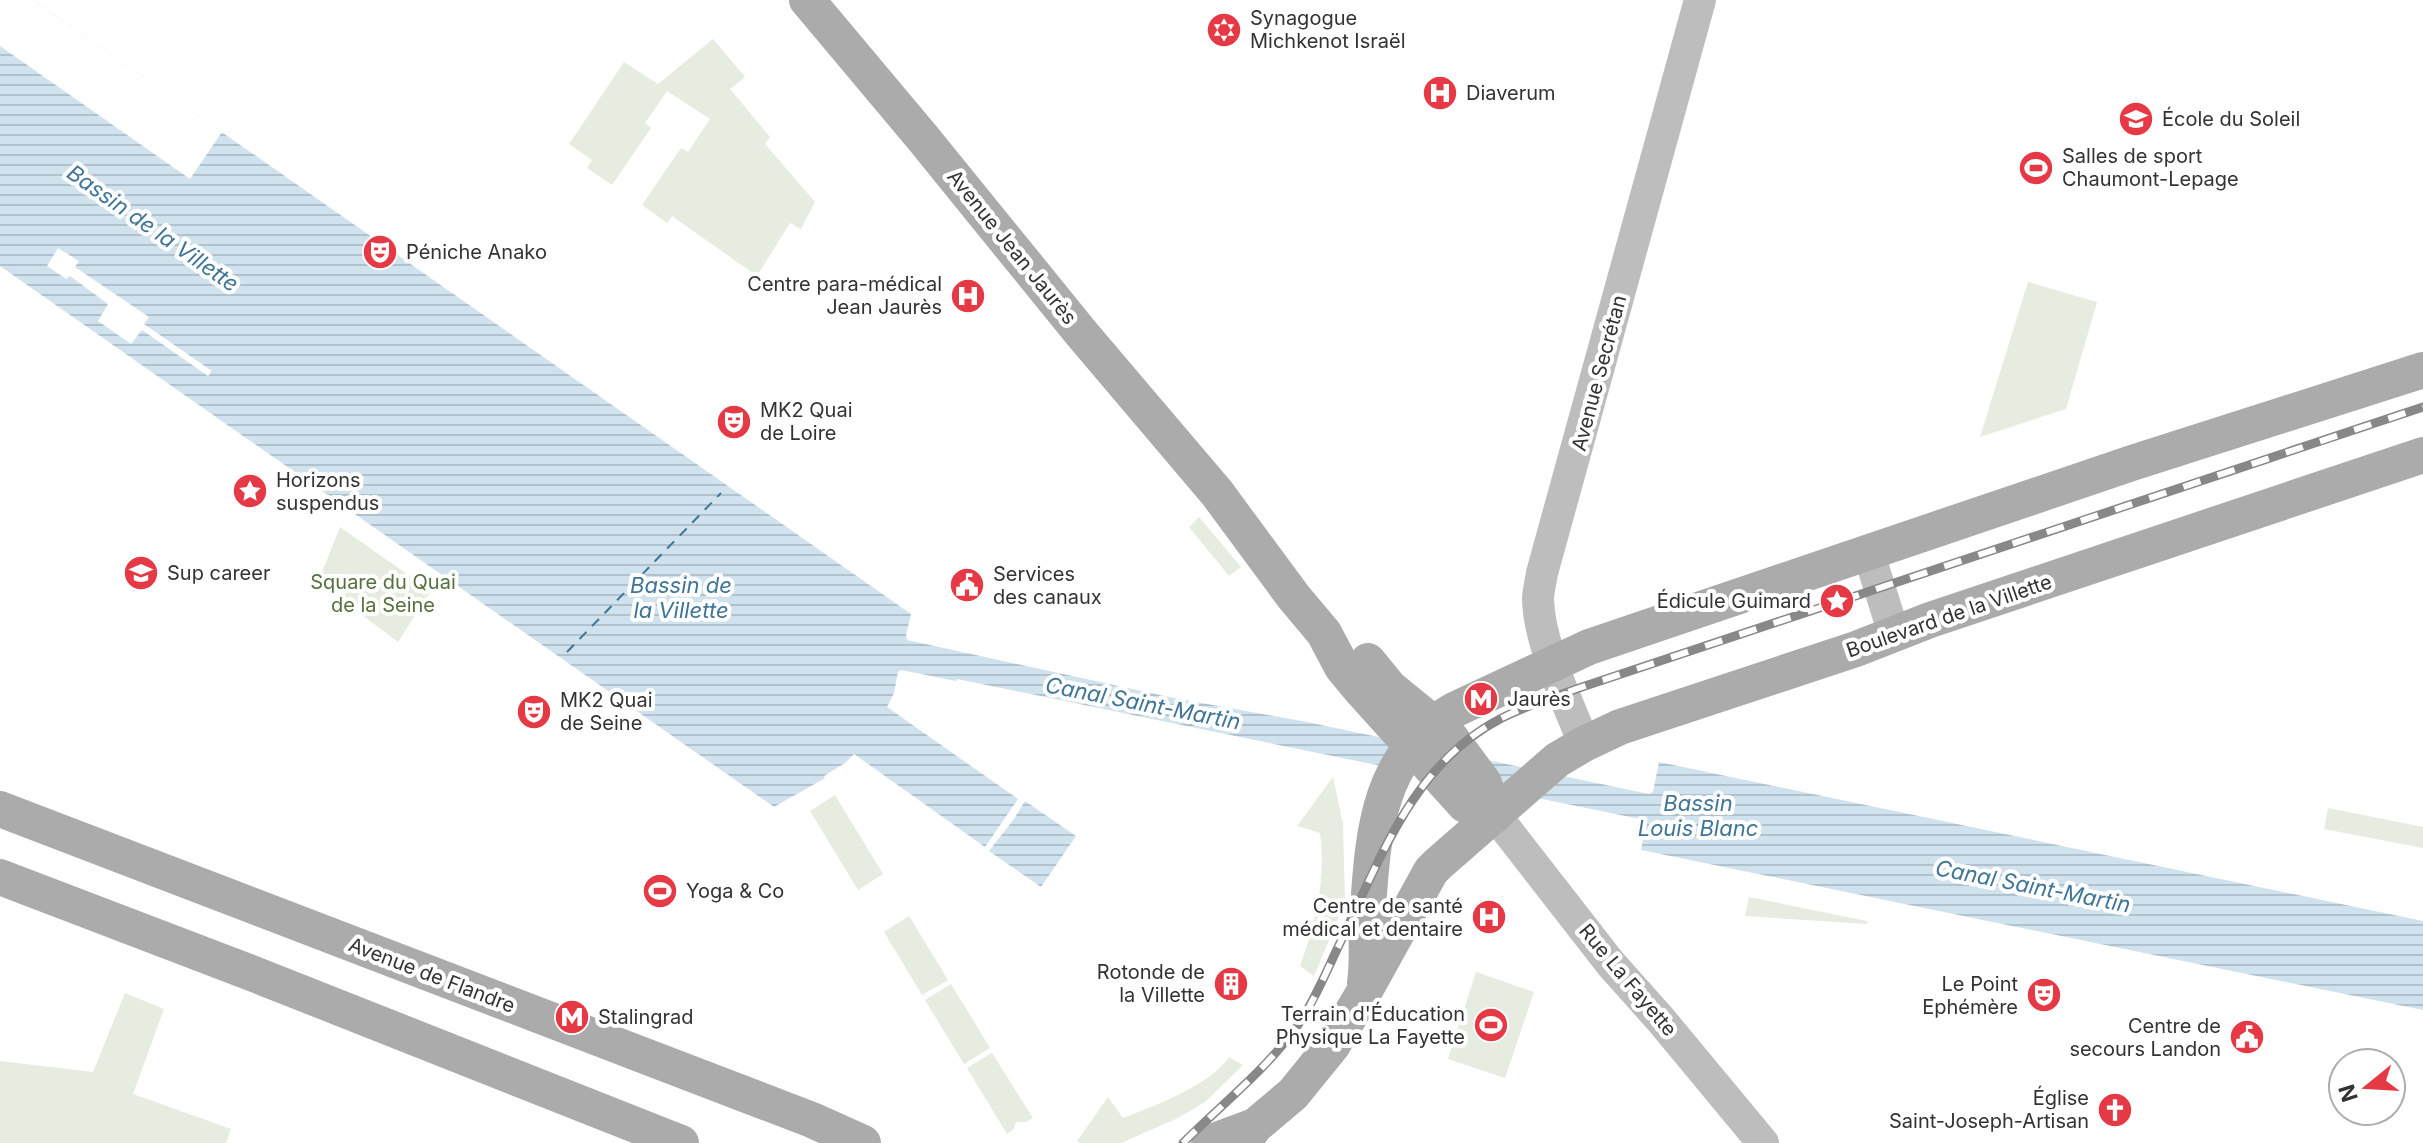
<svg xmlns="http://www.w3.org/2000/svg" width="2423" height="1143" viewBox="0 0 2423 1143" font-family="Inter,sans-serif">
  <style>
    .green { fill: #e6ecdf }
    .water { fill: url(#water-rules) }
    .pier { fill: #fff }
    .lines { fill: none; stroke-linecap: round; stroke-linejoin: round }
    .ferry { stroke: #3f7597; stroke-width: 2; stroke-dasharray: 10 8; stroke-linecap: butt }
    .secondary { stroke: #bdbdbd; stroke-width: 32 }
    .primary { stroke: #ababab; stroke-width: 36 }
    .rail-casing { stroke: #888; stroke-width: 9 }
    .rail { stroke: #fff; stroke-width: 6; stroke-dasharray: 18; stroke-linecap: butt }
    .labels { text-anchor: middle; stroke-width: 8; stroke-linejoin: round; paint-order: stroke }
    .poi-label { font-size: 20px; fill: #333; stroke: #fff; text-anchor: start }
    .street-label { font-size: 20px; fill: #333; stroke: #fff }
    .park-label { font-size: 20px; fill: #56703f; stroke: #fff }
    .water-label { font-size: 22px; font-style: italic; fill: #3f7597; stroke: #fff }
  </style>
  <defs>
    <pattern id="water-rules" width="6" height="5" patternUnits="userSpaceOnUse" patternTransform="scale(2)"><rect width="6" height="5" fill="#cfe2ee"/><path d="M0 2.5h6" fill="none" stroke="#b2c2cd"/></pattern>
  </defs>
  <rect width="100%" height="100%" fill="#fff"/>
  <path class="green" d="M713,39L745,77L730,89L770,137L765,144L815,202L801,229L790,223L757,276L672,216L667,223L642,205L681,148L688,152L710,119L667,91L645,123L651,128L612,185L587,168L592,160L569,144L624,62L658,84Z
    M2028,282L2097,302L2066,409L1980,437Z
    M1199,517L1241,567L1229,576L1189,527Z
    M340,527L431,591L398,642L318,582Z
    M1333,777L1343,824L1345,902L1314,976L1300,966C1316,922 1326,880 1320,833L1297,826Z
    M835,795L883,874L858,890L810,811Z
    M2328,808L2423,827V848L2324,829Z
    M1749,897L1867,921V924L1745,916Z
    M909,916L948,980L922,995L884,932Z
    M1476,972L1534,992L1505,1078L1448,1059Z
    M951,984L990,1048L964,1064L925,1000Z
    M125,993L164,1009L133,1094L231,1129L226,1143H0V1061L93,1072Z
    M992,1053L1033,1118L1026,1122H1016L1013,1130L1007,1134L967,1068Z
    M1229,1057L1243,1065L1205,1102L1178,1118L1121,1143H1080L1077,1141L1108,1097L1123,1118C1155,1106 1210,1085 1229,1057Z"/>
  <path class="water" d="M0,0H33L911,614L906,635L907,640L1169,697L1307,722L1649,794L1653,792L1659,762L2423,921V1010L1641,850L1646,823L1640,819L957,679L956,681L901,670L898,672L894,693L887,707L1018,799L985,847L854,754L845,763L824,776L825,778L774,807L0,266Z
    M1025,801L1076,836L1041,887L989,851L1014,819Z"/>
  <path class="pier" d="M0,0H33L222,132L190,179L0,46Z
    M58,248L79,261L75,267L149,317L144,324L212,371L208,376L142,330L131,344L98,321L108,304L70,276L66,279L47,266Z"/>
  <g class="lines">
    <path class="ferry" d="M567,652L721,493"/>
    <path class="secondary" d="M1869,554L1894,634
      M1584,744C1568,702 1539,644 1538,599C1538,591 1541,581 1542,573L1700,0
      M1495,815L1611,964L1661,1020L1763,1143"/>
    <path class="primary" d="M807,0L922,137L1082,334L1217,493L1293,596L1324,633L1342,667L1361,690L1465,805L1495,815
      M1368,661L1390,688L1450,737L1484,783L1495,815
      M0,809L812,1120L863,1143
      M0,877L259,976L681,1143
      M1365,983C1368,963 1366,942 1367,922C1373,839 1374,757 1454,710L1589,647L2132,463L2423,370
      M1209,1143L1255,1126
      M1243,1143L1255,1126L1293,1094L1332,1046L1363,994L1431,871L1438,864L1557,760L1584,744L1620,727L1856,649L1930,620L2423,455"/>
    <g class="rail-casing">
      <path id="rail" d="M1183,1143C1221,1105 1267,1069 1298,1025C1315,1000 1327,970 1340,943C1380,860 1412,765 1500,719C1525,706 1552,698 1579,688L2423,407"/>
    </g>
    <use href="#rail" class="rail"/>
  </g>
  <defs>
    <g id="synagogue-disc" transform="scale(1.8)"><circle r="9.5" fill="#e63946" stroke="#fff"/><path d="M0-6.5L5.6 3.2H-5.6ZM0 6.5L5.6-3.2H-5.6Z" fill="#fff"/></g>
    <g id="hospital-disc" transform="scale(1.8)"><circle r="9.5" fill="#e63946" stroke="#fff"/><path d="M-5-5h3v3.5h4V-5h3V5h-3V1.5h-4V5h-3Z" fill="#fff"/></g>
    <g id="school-disc" transform="scale(1.8)"><circle r="9.5" fill="#e63946" stroke="#fff"/><path d="M0-5L7-2L0 1L-7-2ZM-4 1L0 2.5L4 1V4Q0 6-4 4Z" fill="#fff"/></g>
    <g id="stadium-disc" transform="scale(1.8)"><circle r="9.5" fill="#e63946" stroke="#fff"/><path d="M0-5a6.5 5 0 1 0 0 10a6.5 5 0 1 0 0-10ZM-3.5-1.8h7v3.6h-7Z" fill="#fff"/></g>
    <g id="theatre-disc" transform="scale(1.8)"><circle r="9.5" fill="#e63946" stroke="#fff"/><path d="M-5-5.5Q0-4 5-5.5V0Q5 5 0 6Q-5 5-5 0ZM-3.3-2.5H-1v1.5H-3.3ZM1-2.5H3.3v1.5H1ZM-2.8 1Q0 5.5 2.8 1Z" fill="#fff"/></g>
    <g id="sight-disc" transform="scale(1.8)"><circle r="9.5" fill="#e63946" stroke="#fff"/><path d="M0-6L1.8-2.2L6-1.7L2.9 1.2L3.7 5.4L0 3.3L-3.7 5.4L-2.9 1.2L-6-1.7L-1.8-2.2Z" fill="#fff"/></g>
    <g id="university-disc" transform="scale(1.8)"><circle r="9.5" fill="#e63946" stroke="#fff"/><path d="M0-5L7-2L0 1L-7-2ZM-4 1L0 2.5L4 1V4Q0 6-4 4Z" fill="#fff"/></g>
    <g id="civic-disc" transform="scale(1.8)"><circle r="9.5" fill="#e63946" stroke="#fff"/><path d="M-.6-6.5H3V-4.5H.6V-3L4-1V1h2V6H-6V1h2V-1L-.6-3ZM-1.2 2.5V6h2.4V2.5Z" fill="#fff"/></g>
    <g id="metro-disc" transform="scale(1.8)"><circle r="9.5" fill="#e63946" stroke="#fff"/><path d="M-5.5 5V-5H-3L0 0L3-5H5.5V5H3V-.5L0 4L-3-.5V5Z" fill="#fff"/></g>
    <g id="building-disc" transform="scale(1.8)"><circle r="9.5" fill="#e63946" stroke="#fff"/><path d="M-4-6H4V6H1V3H-1V6H-4ZM-2.5-4.3h1.7v1.8h-1.7ZM.8-4.3h1.7v1.8H.8ZM-2.5-1h1.7V.8h-1.7ZM.8-1h1.7V.8H.8Z" fill="#fff"/></g>
    <g id="church-disc" transform="scale(1.8)"><circle r="9.5" fill="#e63946" stroke="#fff"/><path d="M-1.2-6h2.4v3.5h3.3v2.4h-3.3V6h-2.4V-.1h-3.3v-2.4h3.3Z" fill="#fff"/></g>
  </defs>
  <g fill-rule="evenodd">
    <use href="#synagogue-disc" x="1224" y="30"/>
    <use href="#hospital-disc" x="1440" y="93"/>
    <use href="#school-disc" x="2136" y="119"/>
    <use href="#stadium-disc" x="2036" y="168"/>
    <use href="#theatre-disc" x="380" y="252"/>
    <use href="#hospital-disc" x="968" y="296"/>
    <use href="#theatre-disc" x="734" y="422"/>
    <use href="#sight-disc" x="250" y="491"/>
    <use href="#university-disc" x="141" y="573"/>
    <use href="#civic-disc" x="967" y="585"/>
    <use href="#sight-disc" x="1837" y="601"/>
    <use href="#metro-disc" x="1481" y="699"/>
    <use href="#theatre-disc" x="534" y="712"/>
    <use href="#stadium-disc" x="660" y="891"/>
    <use href="#hospital-disc" x="1489" y="917"/>
    <use href="#building-disc" x="1231" y="984"/>
    <use href="#theatre-disc" x="2044" y="995"/>
    <use href="#metro-disc" x="572" y="1017"/>
    <use href="#stadium-disc" x="1491" y="1025"/>
    <use href="#civic-disc" x="2247" y="1037"/>
    <use href="#church-disc" x="2115" y="1110"/>
  </g>
  <g class="labels">
    <g class="poi-label">
      <text x="1250" y="25">Synagogue<tspan x="1250" dy="23">Michkenot Israël</tspan></text>
      <text x="1466" y="100">Diaverum</text>
      <text x="2162" y="126">École du Soleil</text>
      <text x="2062" y="163">Salles de sport<tspan x="2062" dy="23">Chaumont-Lepage</tspan></text>
      <text x="406" y="259">Péniche Anako</text>
      <text x="942" y="291" text-anchor="end">Centre para-médical<tspan x="942" dy="23">Jean Jaurès</tspan></text>
      <text x="760" y="417">MK2 Quai<tspan x="760" dy="23">de Loire</tspan></text>
      <text x="276" y="487">Horizons<tspan x="276" dy="23">suspendus</tspan></text>
      <text x="167" y="580">Sup career</text>
      <text x="993" y="581">Services<tspan x="993" dy="23">des canaux</tspan></text>
      <text x="1811" y="608" text-anchor="end">Édicule Guimard</text>
      <text x="1507" y="706">Jaurès</text>
      <text x="560" y="707">MK2 Quai<tspan x="560" dy="23">de Seine</tspan></text>
      <text x="686" y="898">Yoga &amp; Co</text>
      <text x="1463" y="913" text-anchor="end">Centre de santé<tspan x="1463" dy="23">médical et dentaire</tspan></text>
      <text x="1205" y="979" text-anchor="end">Rotonde de<tspan x="1205" dy="23">la Villette</tspan></text>
      <text x="2018" y="991" text-anchor="end">Le Point<tspan x="2018" dy="23">Ephémère</tspan></text>
      <text x="1465" y="1021" text-anchor="end">Terrain d'Éducation<tspan x="1465" dy="23">Physique La Fayette</tspan></text>
      <text x="598" y="1024">Stalingrad</text>
      <text x="2221" y="1033" text-anchor="end">Centre de<tspan x="2221" dy="23">secours Landon</tspan></text>
      <text x="2089" y="1105" text-anchor="end">Église<tspan x="2089" dy="23">Saint-Joseph-Artisan</tspan></text>
    </g>
    <g class="street-label">
      <text transform="translate(1012 247) rotate(51)" y="7">Avenue Jean Jaurès</text>
      <text transform="translate(1599 373) rotate(-75)" y="7">Avenue Secrétan</text>
      <text transform="translate(1949 616) rotate(-19)" y="7">Boulevard de la Villette</text>
      <text transform="translate(432 975) rotate(21)" y="7">Avenue de Flandre</text>
      <text transform="translate(1628 980) rotate(50)" y="7">Rue La Fayette</text>
    </g>
    <g class="park-label">
      <text x="383" y="589">Square du Quai<tspan x="383" dy="23">de la Seine</tspan></text>
    </g>
    <g class="water-label">
      <text transform="translate(153 228) rotate(35)" y="8">Bassin de la Villette</text>
      <text x="681" y="593">Bassin de<tspan x="681" dy="25">la Villette</tspan></text>
      <text transform="translate(1143 703) rotate(11)" y="8">Canal Saint-Martin</text>
      <text x="1698" y="811">Bassin<tspan x="1698" dy="25">Louis Blanc</tspan></text>
      <text transform="translate(2033 886) rotate(11)" y="8">Canal Saint-Martin</text>
    </g>
  </g>
  <g transform="translate(2367 1087) rotate(252)"><circle r="38" fill="#ffffff" stroke="#adadad" stroke-width="2"/>
  <path d="M0-6L14 30L0 20L-14 30Z" fill="#e63946"/>
  <text y="-12" font-size="22" font-weight="bold" text-anchor="middle" fill="#333333">N</text>
  </g>
</svg>
